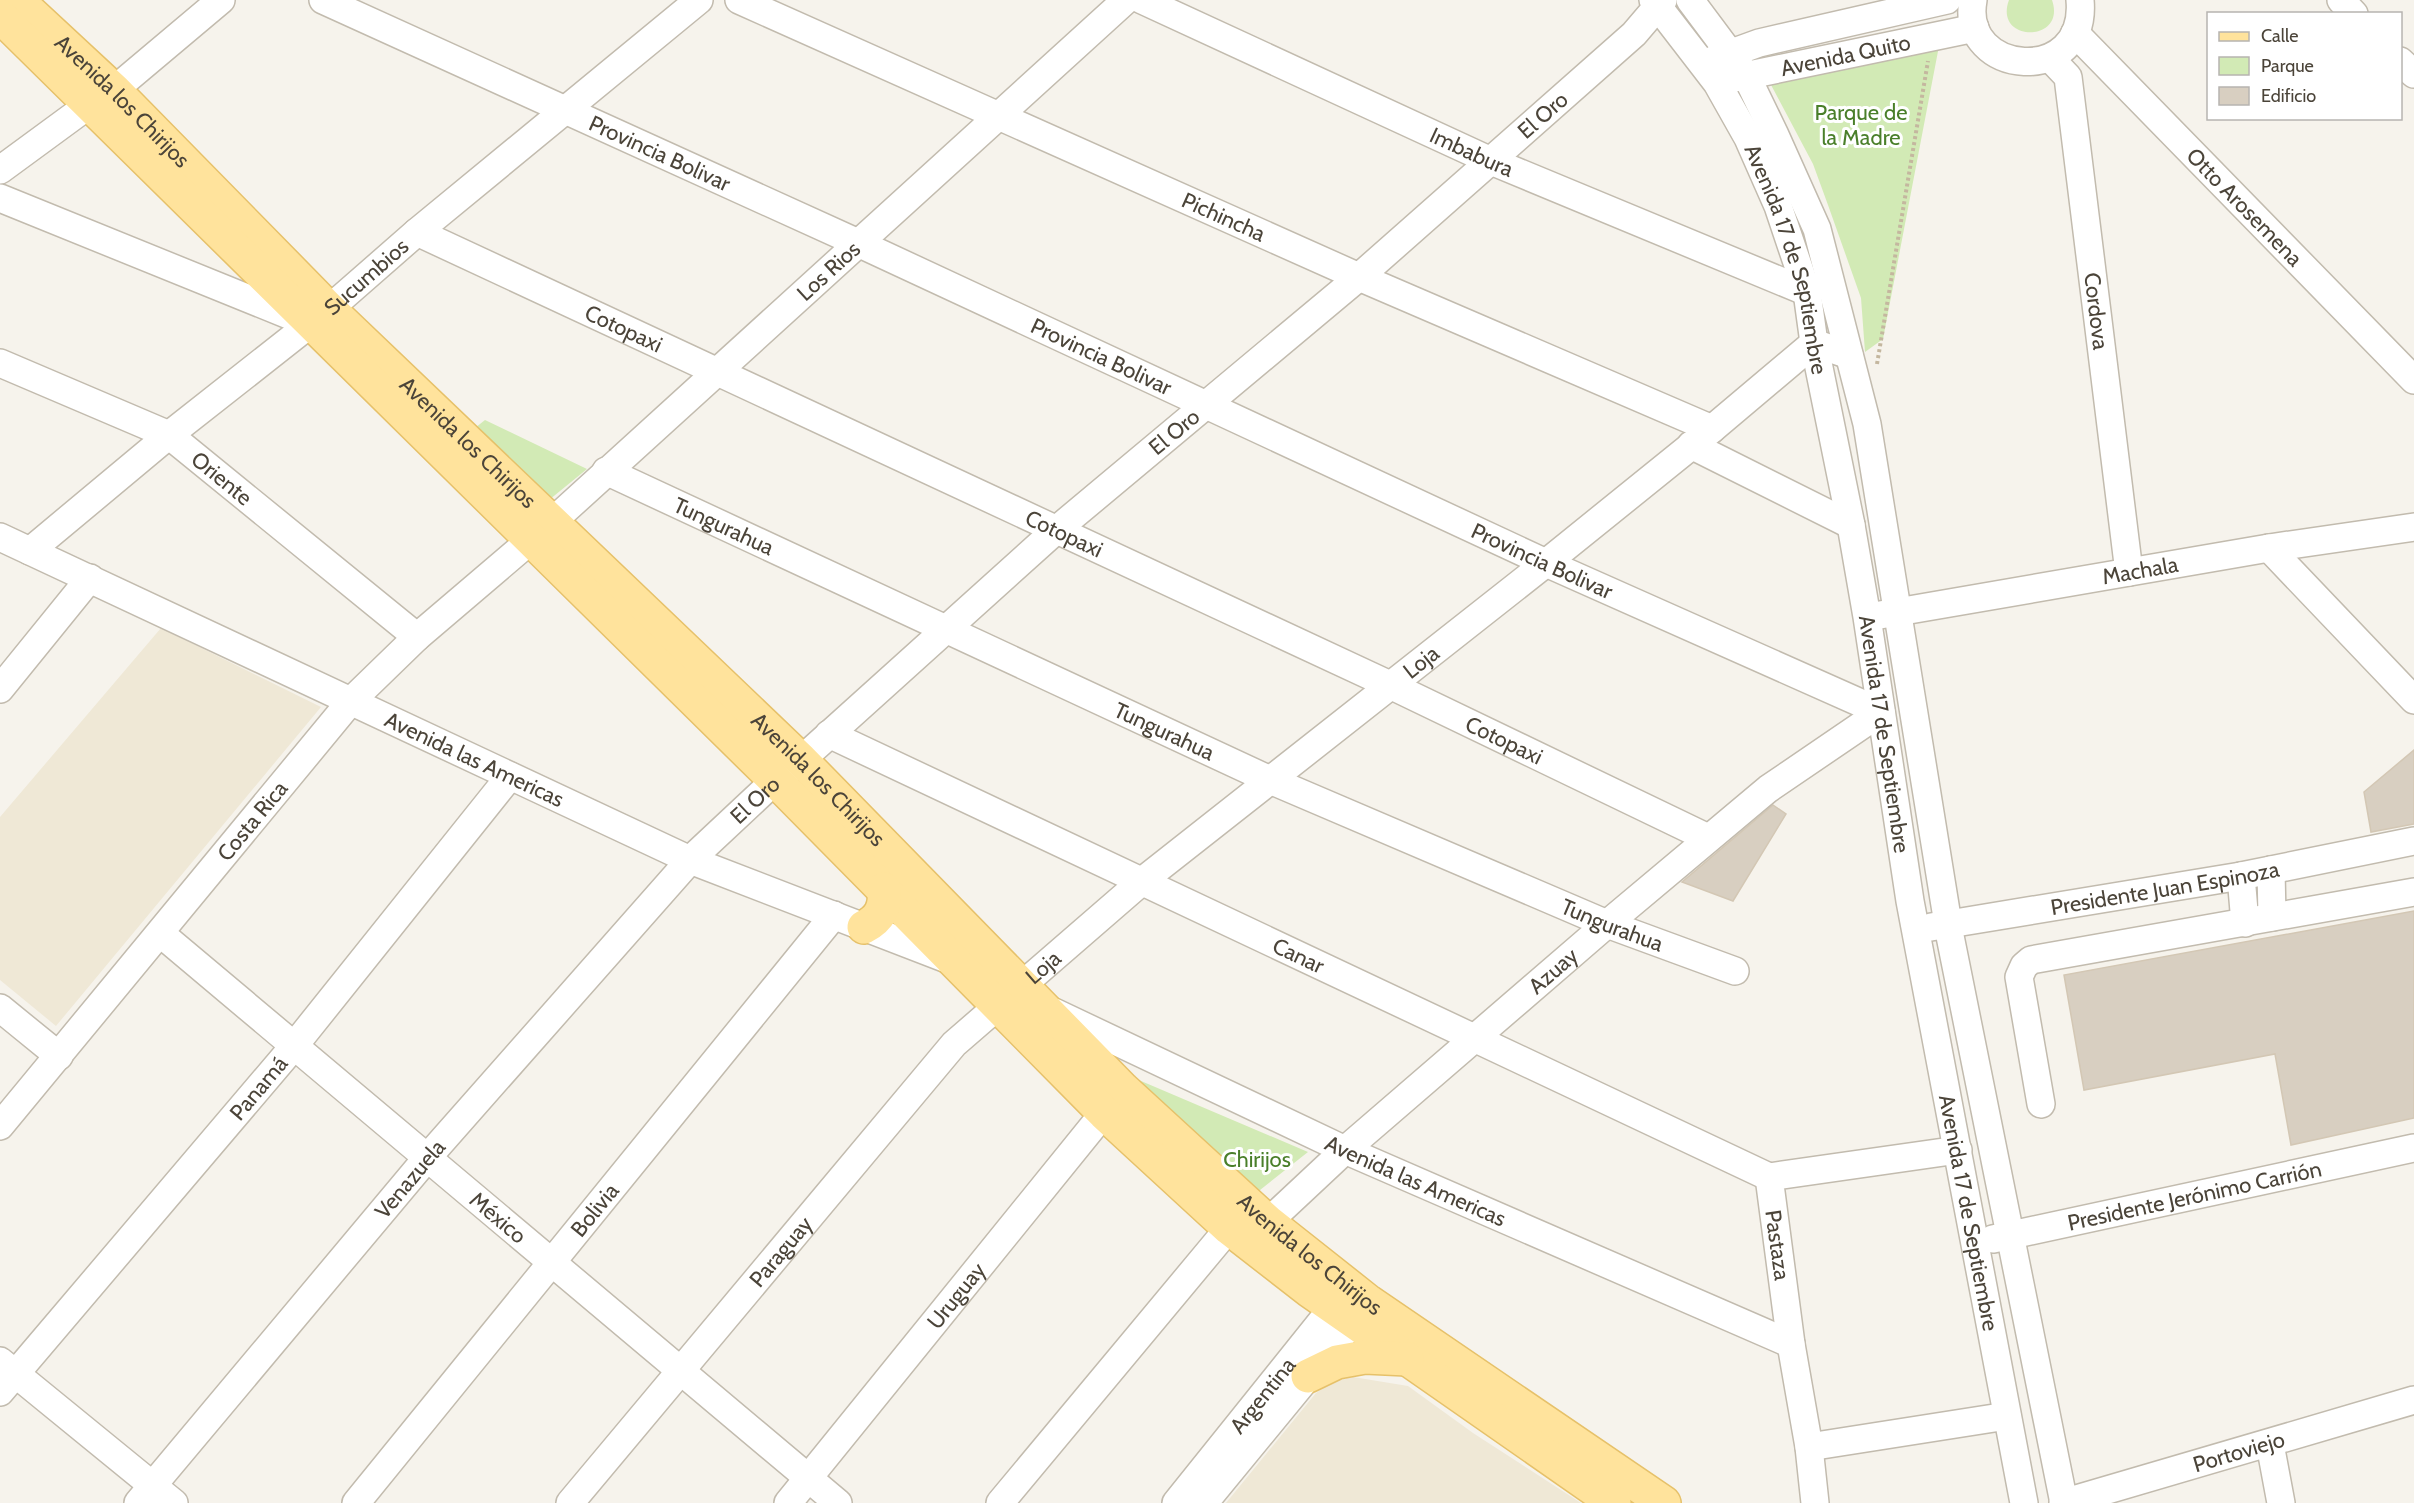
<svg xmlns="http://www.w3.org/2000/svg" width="2414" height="1503" viewBox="0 0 2414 1503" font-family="Cabin,sans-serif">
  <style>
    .education { fill: #efe8d6 }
    .green { fill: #d2eab5 }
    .building { fill: #d8cfc1; stroke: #d3c7b4; stroke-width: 1.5 }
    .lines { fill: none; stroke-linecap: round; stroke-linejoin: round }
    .minor-casing { stroke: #c2bbae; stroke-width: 30 }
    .major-casing { stroke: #e6c16a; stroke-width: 36 }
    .path { stroke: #c4b79f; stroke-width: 4; stroke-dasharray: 3 3; stroke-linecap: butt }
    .minor { stroke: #fff; stroke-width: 27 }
    .major { stroke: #ffe39c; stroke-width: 33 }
    .labels { text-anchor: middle; stroke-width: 6; stroke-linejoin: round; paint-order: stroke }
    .street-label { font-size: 22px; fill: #4b4439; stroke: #fff }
    .park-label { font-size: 22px; fill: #4a7f2a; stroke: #fff }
  </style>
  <rect width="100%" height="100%" fill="#f6f3ec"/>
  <path class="education" d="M161,628L321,707L56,1026L0,980V817Z
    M1353,1377L1408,1386L1473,1433L1581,1503H1226L1316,1393L1335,1380Z"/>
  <path class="green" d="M2009,0H2052C2067,43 1993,43 2009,0Z
    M1939,46L1883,339L1865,352L1861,298L1828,205L1813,164L1770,83Z
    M485,420L587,469L549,500L475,428Z
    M1134,1078L1308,1152L1255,1194Z"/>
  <path class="building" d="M2414,750V824L2371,832L2364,792Z
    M1773,805L1786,814L1733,901L1682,882Z
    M2414,911V1118L2291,1145L2275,1054L2084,1090L2064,975Z"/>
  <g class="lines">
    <g class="minor-casing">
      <g id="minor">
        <path id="s1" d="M323,0L858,243L1546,563L1881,712"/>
        <path id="s2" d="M739,0L1359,277L1712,429"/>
        <path id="s3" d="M1142,0L1491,161L1807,292"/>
        <path id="s4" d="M1653,0L1717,83L1748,138L1778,206L1807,292L1814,343L1851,525L1867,617L1910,901L2024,1503"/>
        <path d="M1690,0L1746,75L1774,133L1817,229L1867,424L1950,936L2064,1503"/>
        <path d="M1973,0C1959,77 2088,87 2080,0"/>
        <path d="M2341,0L2354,14"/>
        <path id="s5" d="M2075,33L2414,380"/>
        <path id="s6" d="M2050,58L2068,77L2129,572"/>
        <path d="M1715,59L1759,43L1947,0"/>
        <path d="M2400,61L2414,74"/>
        <path id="s7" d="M1730,79L1975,28"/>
        <path d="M0,170L90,104L114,90L221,0"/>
        <path d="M0,198L306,322"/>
        <path id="s8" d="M417,232L1390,685L1708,838"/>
        <path id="s9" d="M0,363L169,435L417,637"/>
        <path d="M1691,445L1851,525"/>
        <path id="s10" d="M606,471L1270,780L1607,924L1735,971"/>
        <path id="s11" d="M0,537L690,860L952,961"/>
        <path d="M2269,548L2414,700"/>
        <path id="s12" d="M30,551L169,435L329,309L417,232L699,0"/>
        <path id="s13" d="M1880,615L2269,548L2414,527"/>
        <path d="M0,689L90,578"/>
        <path id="s14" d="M829,734L1769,1177"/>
        <path d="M2271,870L2272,917"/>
        <path d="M2241,876L2245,923"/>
        <path id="s15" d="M1931,927L2241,876L2414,841"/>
        <path id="s16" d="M160,933L838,1503"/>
        <path d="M0,1008L59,1056"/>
        <path id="s17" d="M1054,1012L1345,1150L1791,1344"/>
        <path d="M2041,1104L2019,977L2024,966L2031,960L2414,892"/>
        <path id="s18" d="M0,1126L350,702L417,637L553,521L1126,0"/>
        <path id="s19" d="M1255,1237L1268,1222L1345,1150L1607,924L1768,789L1881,712"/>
        <path id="s20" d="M1993,1239L2414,1148"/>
        <path d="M0,1361L174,1503"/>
        <path id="s21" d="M0,1392L294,1046L510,776"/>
        <path d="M2270,1444L2281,1503"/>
        <path d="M1809,1447L2007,1416"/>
        <path id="s22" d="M138,1503L427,1158L690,860L768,787L801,760L1055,531L1359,277L1634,34L1663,0"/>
        <path id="s23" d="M356,1503L834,915"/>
        <path id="s24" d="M570,1503L954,1044L1141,882L1546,563L1712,429L1814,343L1849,355"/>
        <path id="s25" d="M788,1503L1116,1098"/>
        <path d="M1000,1503L1229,1228"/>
        <path id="s26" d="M1176,1503L1346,1291"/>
        <path d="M1204,1503L1365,1307"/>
        <path d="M1815,1503L1809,1447L1791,1344L1769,1177L1958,1150"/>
        <path id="s27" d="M2063,1503L2414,1400"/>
      </g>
    </g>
    <g class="major-casing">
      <g id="major">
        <path id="s28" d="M17,0L114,90L329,309L801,760L1123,1089L1268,1222L1369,1302L1664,1503"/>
        <path d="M0,16L776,781L1104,1113L1229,1228L1310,1291L1614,1503"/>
        <path d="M864,927C880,919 886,908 884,889"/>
        <path d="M1308,1376L1337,1362L1365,1357L1407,1359"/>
      </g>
    </g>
    <path class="path" d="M1877,364L1928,61"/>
    <use href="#minor" class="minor"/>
    <use href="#major" class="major"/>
  </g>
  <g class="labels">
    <g class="street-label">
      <text dy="8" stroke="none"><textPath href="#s7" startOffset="118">Avenida Quito</textPath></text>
      <text dy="8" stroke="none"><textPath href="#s28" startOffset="146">Avenida los Chirijos</textPath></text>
      <text dy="8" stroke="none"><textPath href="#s22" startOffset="1980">El Oro</textPath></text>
      <text dy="8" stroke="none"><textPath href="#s3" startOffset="363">Imbabura</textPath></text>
      <text dy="8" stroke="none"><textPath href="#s1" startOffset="370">Provincia Bolivar</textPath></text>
      <text dy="8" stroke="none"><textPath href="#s5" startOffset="243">Otto Arosemena</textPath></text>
      <text dy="8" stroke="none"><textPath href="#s2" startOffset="531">Pichincha</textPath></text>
      <text dy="8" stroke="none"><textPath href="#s4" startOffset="296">Avenida 17 de Septiembre</textPath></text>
      <text dy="8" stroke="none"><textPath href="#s18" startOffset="1194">Los Rios</textPath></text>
      <text dy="8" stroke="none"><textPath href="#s12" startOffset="434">Sucumbios</textPath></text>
      <text dy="8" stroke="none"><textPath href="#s6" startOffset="262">Cordova</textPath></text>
      <text dy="8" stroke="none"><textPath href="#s8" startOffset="228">Cotopaxi</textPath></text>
      <text dy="8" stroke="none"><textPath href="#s1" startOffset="856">Provincia Bolivar</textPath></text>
      <text dy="8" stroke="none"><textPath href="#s22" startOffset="1494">El Oro</textPath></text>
      <text dy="8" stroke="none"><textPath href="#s28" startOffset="632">Avenida los Chirijos</textPath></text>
      <text dy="8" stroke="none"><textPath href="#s9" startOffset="252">Oriente</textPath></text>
      <text dy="8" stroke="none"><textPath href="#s10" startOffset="130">Tungurahua</textPath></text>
      <text dy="8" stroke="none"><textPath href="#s8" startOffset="714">Cotopaxi</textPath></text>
      <text dy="8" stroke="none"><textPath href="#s1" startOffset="1342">Provincia Bolivar</textPath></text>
      <text dy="8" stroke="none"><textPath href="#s13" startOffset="264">Machala</textPath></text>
      <text dy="8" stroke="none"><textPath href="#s24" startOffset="1202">Loja</textPath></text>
      <text dy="8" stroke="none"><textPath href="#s10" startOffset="616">Tungurahua</textPath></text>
      <text dy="8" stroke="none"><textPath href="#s4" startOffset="782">Avenida 17 de Septiembre</textPath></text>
      <text dy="8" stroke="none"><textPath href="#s8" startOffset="1200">Cotopaxi</textPath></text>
      <text dy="8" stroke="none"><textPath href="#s11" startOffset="524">Avenida las Americas</textPath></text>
      <text dy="8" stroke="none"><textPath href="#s28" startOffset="1118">Avenida los Chirijos</textPath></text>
      <text dy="8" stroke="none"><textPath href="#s22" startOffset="936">El Oro</textPath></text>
      <text dy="8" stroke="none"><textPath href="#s18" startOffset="396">Costa Rica</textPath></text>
      <text dy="8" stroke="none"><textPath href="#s15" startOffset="237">Presidente Juan Espinoza</textPath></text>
      <text dy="8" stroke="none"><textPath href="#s10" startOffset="1104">Tungurahua</textPath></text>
      <text dy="8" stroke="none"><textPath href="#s14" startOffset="519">Canar</textPath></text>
      <text dy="8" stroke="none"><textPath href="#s24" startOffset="716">Loja</textPath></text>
      <text dy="8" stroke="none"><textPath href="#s19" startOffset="400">Azuay</textPath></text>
      <text dy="8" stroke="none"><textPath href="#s21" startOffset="399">Panamá</textPath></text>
      <text dy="8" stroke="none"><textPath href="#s22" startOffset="423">Venazuela</textPath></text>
      <text dy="8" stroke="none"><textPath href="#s17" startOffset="399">Avenida las Americas</textPath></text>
      <text dy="8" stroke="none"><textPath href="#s20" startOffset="206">Presidente Jerónimo Carrión</textPath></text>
      <text dy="8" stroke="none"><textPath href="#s23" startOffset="378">Bolivia</textPath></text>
      <text dy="8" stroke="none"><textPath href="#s4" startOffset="1268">Avenida 17 de Septiembre</textPath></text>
      <text dy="8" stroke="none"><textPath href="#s16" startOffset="442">México</textPath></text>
      <text transform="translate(1778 1245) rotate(82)" y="8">Pastaza</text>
      <text dy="8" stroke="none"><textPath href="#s24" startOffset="328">Paraguay</textPath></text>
      <text dy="8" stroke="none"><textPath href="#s28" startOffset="1802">Avenida los Chirijos</textPath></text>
      <text dy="8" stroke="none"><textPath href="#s25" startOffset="267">Uruguay</textPath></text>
      <text dy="8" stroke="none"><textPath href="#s26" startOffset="138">Argentina</textPath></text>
      <text dy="8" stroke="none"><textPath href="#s27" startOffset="183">Portoviejo</textPath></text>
    </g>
    <g class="park-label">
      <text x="1861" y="120">Parque de<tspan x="1861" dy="25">la Madre</tspan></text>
      <text x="1257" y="1167">Chirijos</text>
    </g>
  </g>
  <rect x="2207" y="12" width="195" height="108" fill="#ffffff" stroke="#b7b4b0" stroke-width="1.5"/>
  <rect x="2219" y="32" width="30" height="9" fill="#ffe39c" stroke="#b7b4b0" stroke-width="1.5"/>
  <text x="2261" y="42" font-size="18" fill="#4b4439">Calle</text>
  <rect x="2219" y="57" width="30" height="18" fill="#d2eab5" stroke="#b7b4b0" stroke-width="1.5"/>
  <text x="2261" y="72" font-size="18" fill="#4b4439">Parque</text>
  <rect x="2219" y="87" width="30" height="18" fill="#d8cfc1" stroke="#b7b4b0" stroke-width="1.5"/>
  <text x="2261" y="102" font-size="18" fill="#4b4439">Edificio</text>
</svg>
